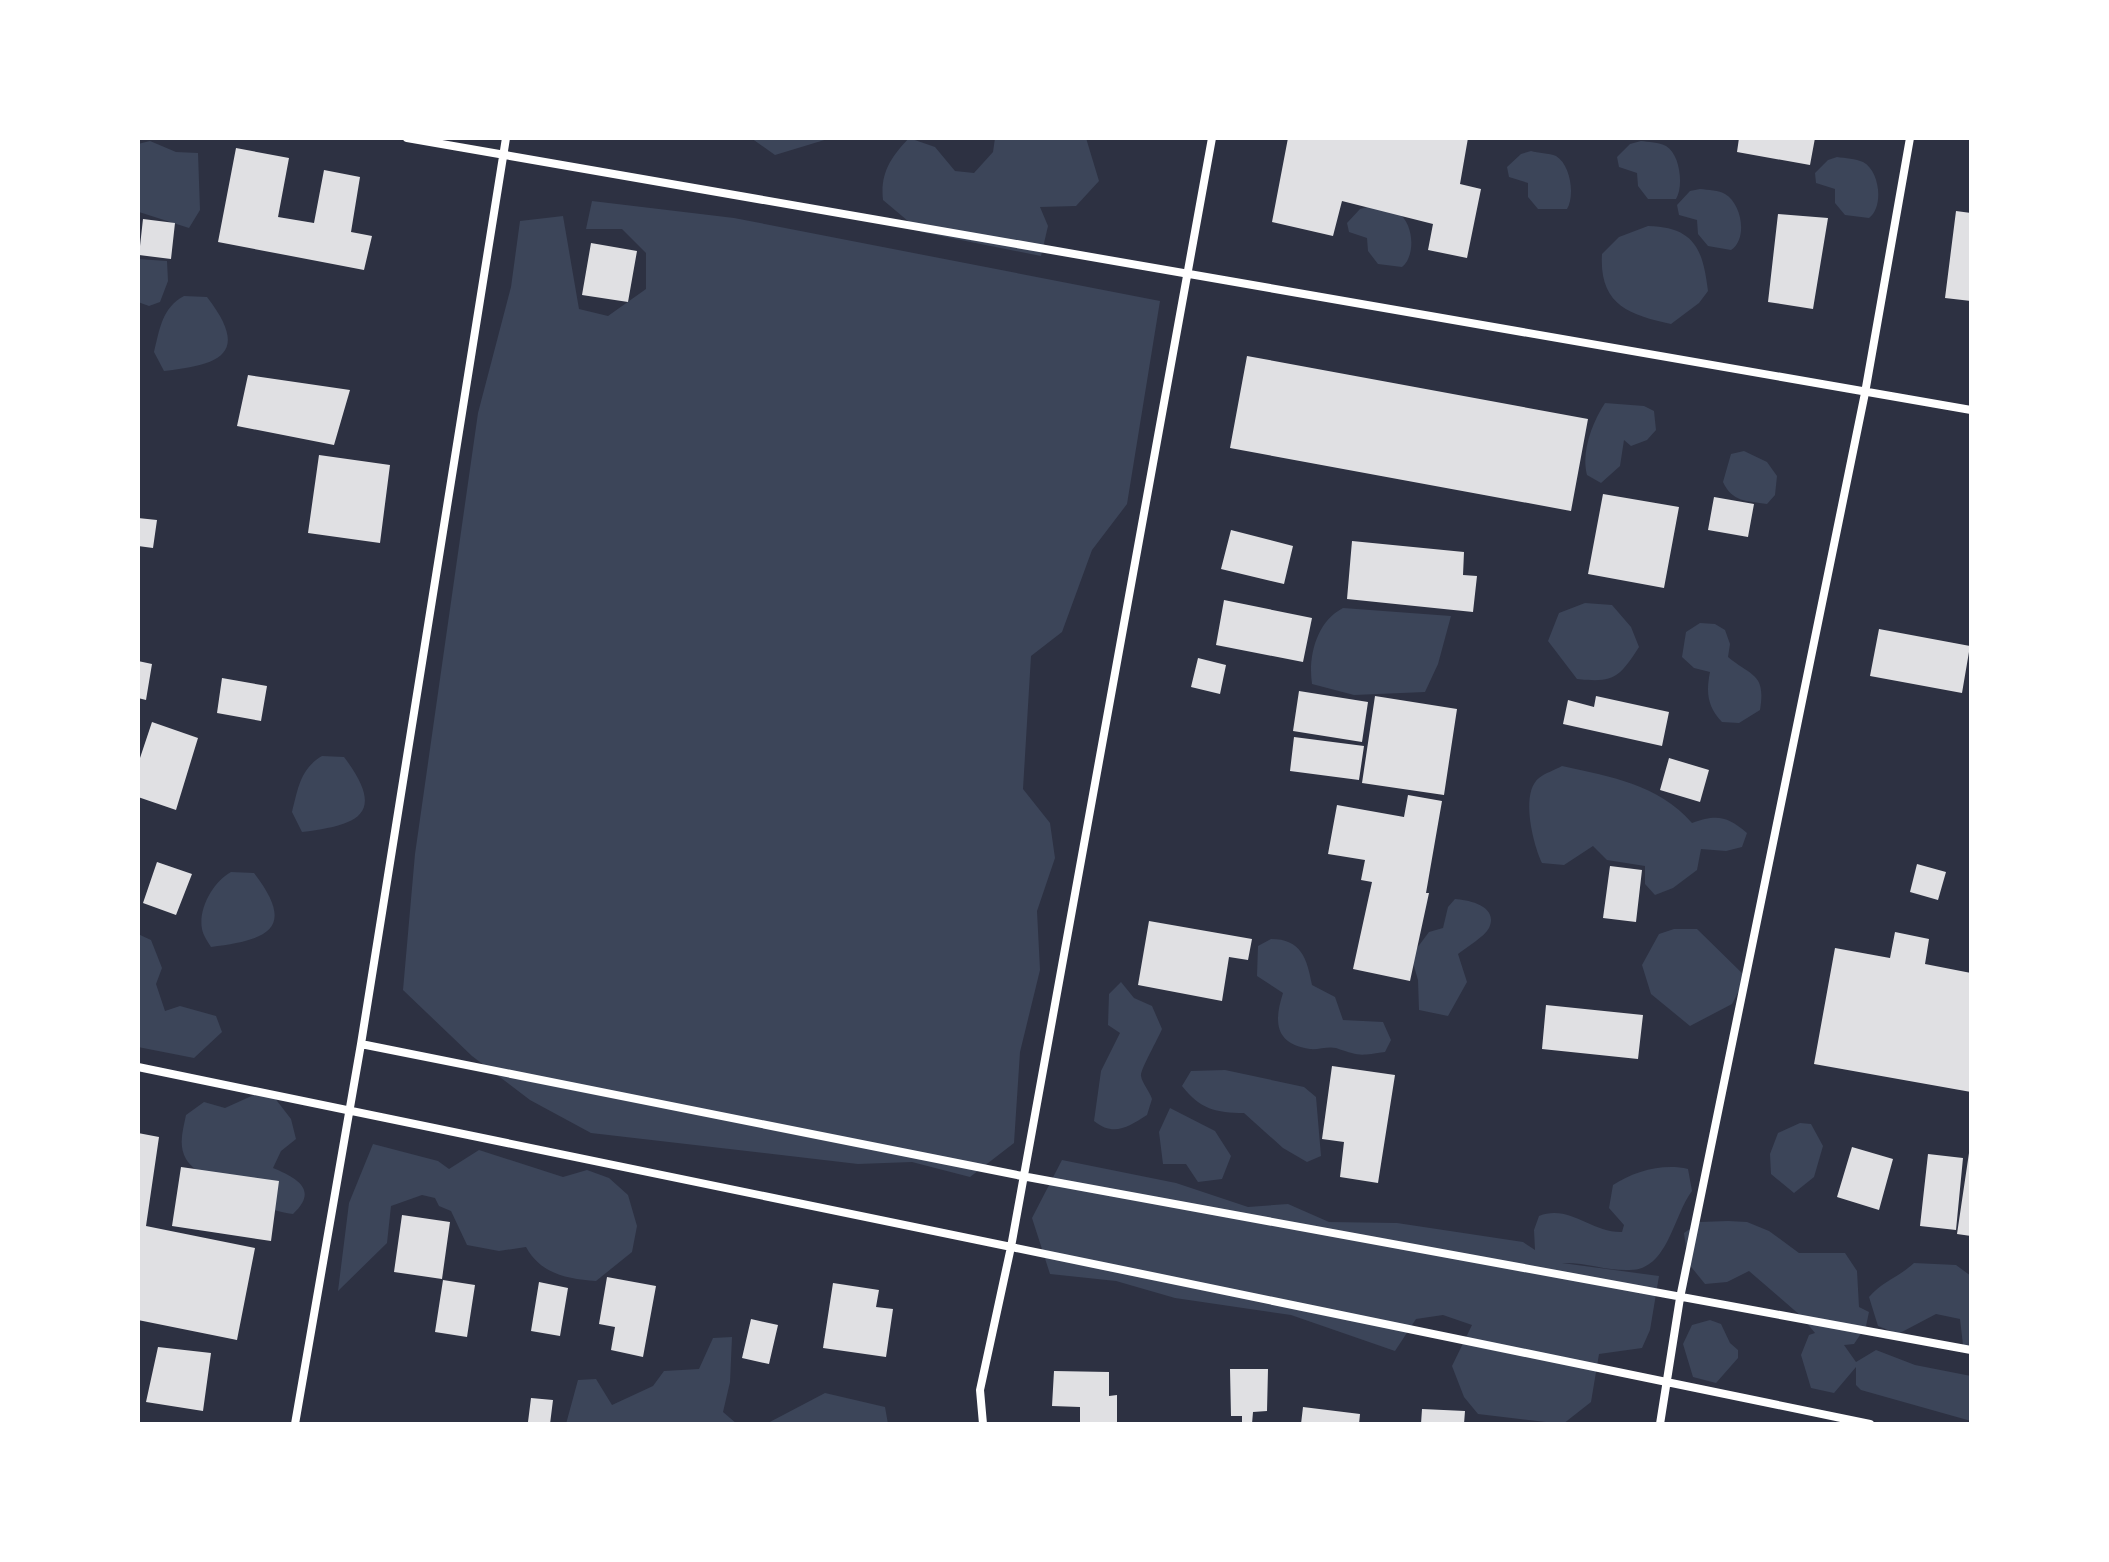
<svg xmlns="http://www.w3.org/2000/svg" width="2109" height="1562" viewBox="0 0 2109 1562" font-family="'Asap Condensed',sans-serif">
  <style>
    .green { fill: #3c4559 }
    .building { fill: #e0e0e3 }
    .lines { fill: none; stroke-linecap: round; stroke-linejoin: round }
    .minor { stroke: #fff; stroke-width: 8 }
  </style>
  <rect width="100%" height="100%" fill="#2d3142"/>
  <path class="green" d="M751,138H831L775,155Z
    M909,138L935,147L955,171L974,173L993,152L995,138H1086L1099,181L1076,206L1040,207L1048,226L1041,256L921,232L883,200C880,173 891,157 909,138Z
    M150,141L176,152L198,153L200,210L189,228L139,212L138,219V144Z
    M1641,141C1648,142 1659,142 1666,146C1680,154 1684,186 1676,199H1648L1638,186L1637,173L1619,167L1617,157L1630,144Z
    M1531,151C1538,153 1549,153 1556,156C1571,165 1575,196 1567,209H1538L1528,197V183L1509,177L1507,167L1521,154Z
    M1837,157C1845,158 1856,159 1863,162C1880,171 1884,207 1869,218L1845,215L1835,203V189L1816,183L1815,173L1828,160Z
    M1700,189C1708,190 1719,190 1725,194C1742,204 1748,239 1731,250L1708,246L1698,234L1697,220L1679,215L1677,205L1690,191Z
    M592,201L734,218L1160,301L1127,504L1092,550L1062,632L1031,656L1023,789L1050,823L1055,858L1037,911L1040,970L1020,1052L1014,1143L970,1177L912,1162L858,1164L591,1133L530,1100L472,1056L403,990L415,854L478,413L511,287L520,221L563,216L579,309L608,316L646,289V253L622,229H586Z
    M1371,206C1379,208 1391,208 1398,213C1414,223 1416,256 1402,267L1378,264L1368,251L1367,238L1349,232L1347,223L1360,209Z
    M1648,226C1695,227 1703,250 1708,291L1699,303L1671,324C1628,315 1599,304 1602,254L1619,237Z
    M138,259L167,261L168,281L160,302L149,306L138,302Z
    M184,296L207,297C251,354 220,365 164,371L154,352C160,328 162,308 184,296Z
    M1605,403L1644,406L1654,411L1656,430L1647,440L1631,446L1624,440L1620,466L1601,483L1587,475C1581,452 1592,423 1605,403Z
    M1744,451L1767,462L1777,476L1775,495L1767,504C1747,501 1732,502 1723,482L1731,454Z
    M1585,603L1612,605L1631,627L1639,647C1619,678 1614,683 1577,679L1548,641L1559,613Z
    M1343,608L1451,616L1438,664L1425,692L1354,695L1312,684C1308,657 1316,622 1343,608Z
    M1700,623L1715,624L1725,630L1730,644L1728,657C1752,677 1766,673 1760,710L1739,723L1722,722C1707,706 1706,692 1710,672L1694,668L1682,657L1686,632Z
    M322,756L344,757C388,815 357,825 302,832L292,812C298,789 300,769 322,756Z
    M1562,766C1611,777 1658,784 1692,823C1717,814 1727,816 1747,833L1742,847L1726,851L1701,849L1697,870L1673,888L1655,895L1645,884V866L1607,860L1593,846L1564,865L1542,863C1533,844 1520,793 1539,778C1545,773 1555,770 1562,766Z
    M231,872L254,873C298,930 266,940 211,947C208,942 203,935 202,929C198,908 214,881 231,872Z
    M1455,899C1469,900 1499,906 1489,928C1484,937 1467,947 1458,954L1467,982L1448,1016L1419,1010L1418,980L1411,956L1429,932L1443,928L1448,907Z
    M1674,929H1697L1746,977L1732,1004L1690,1026L1651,994L1642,965L1659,934Z
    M138,934L151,940L162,968L156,984L165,1011L180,1006L216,1016L222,1032L194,1058L138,1047Z
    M1271,939C1301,939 1307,958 1312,985L1335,997L1343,1020L1383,1022L1391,1040L1385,1052C1358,1056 1360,1056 1336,1048C1328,1046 1318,1050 1310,1049C1274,1044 1274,1021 1283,993L1257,976L1258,946Z
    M1121,982L1134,998L1152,1006L1162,1029C1158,1039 1140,1070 1141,1076C1142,1083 1150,1092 1152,1099L1147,1115C1128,1127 1114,1137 1094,1121L1101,1071L1120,1033L1108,1025L1109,994Z
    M1225,1070L1304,1087L1316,1097L1321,1156L1307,1162L1283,1148L1244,1113C1216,1113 1200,1109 1182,1086L1191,1071Z
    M256,1094L274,1097L291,1119L296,1139L281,1151L273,1168C297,1178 319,1190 293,1214C267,1212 200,1182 186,1159C178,1145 183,1130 186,1115L204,1102L225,1108Z
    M1170,1108L1215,1131L1231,1156L1222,1179L1198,1182L1186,1164H1163L1159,1132Z
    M1800,1123L1811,1124L1823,1146L1814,1177L1794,1193L1771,1174L1770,1154L1778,1133Z
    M373,1144L438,1161L449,1169L479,1150L563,1177L587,1170L609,1178L628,1195L637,1226L632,1252L596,1281C567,1279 541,1274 526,1247L499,1251L467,1245L451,1211L439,1206L435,1198L422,1195L391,1206L387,1243L338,1291L349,1203Z
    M1062,1160L1176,1183L1248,1207L1288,1204L1329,1222L1397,1223L1523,1242L1535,1250L1534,1230L1539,1216C1570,1204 1591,1233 1622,1232L1624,1225L1609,1208L1613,1185C1634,1171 1664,1163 1688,1169L1692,1191C1673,1216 1668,1270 1630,1270C1607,1271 1585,1262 1562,1263L1659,1276L1650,1330L1642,1348L1599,1354L1591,1402L1563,1424L1478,1414L1464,1397L1452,1366L1472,1325L1443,1315L1416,1319L1395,1351L1291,1315L1175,1298L1116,1281L1050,1274L1032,1218Z
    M1728,1221L1747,1222L1769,1231L1799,1253H1845L1857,1271L1859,1307L1869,1312L1866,1326L1854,1344L1844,1345L1856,1362L1876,1350L1915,1365L1971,1376V1421L1861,1390L1856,1385V1367L1834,1393L1811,1388L1801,1355L1809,1335L1815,1333L1801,1316L1749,1271L1727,1282L1705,1284L1688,1263L1684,1233L1700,1222Z
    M1914,1263L1956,1265L1971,1276V1356L1963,1345L1960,1319L1936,1314L1898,1334L1878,1326L1869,1297C1883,1281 1899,1277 1914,1263Z
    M1710,1320L1721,1324L1730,1343L1738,1350V1358L1716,1383L1693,1377L1683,1344L1692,1325Z
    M732,1337L730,1382L723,1412L737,1424H566L578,1380L596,1379L612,1405L653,1386L664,1371L699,1369L713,1338Z
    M825,1393L885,1407L888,1424H766Z"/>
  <path class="building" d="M1288,138H1468L1460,184L1481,189L1467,258L1428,250L1433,224L1342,201L1333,236L1272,222Z
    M1739,138H1815L1810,165L1737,152Z
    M236,148L289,158L278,217L314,223L324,170L360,177L351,232L372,236L364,270L218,242Z
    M1956,211L1971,213V301L1945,298Z
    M1778,214L1828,218L1813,309L1768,302Z
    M143,219L175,223L171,259L139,255Z
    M591,243L637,251L628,302L582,295Z
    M1247,356L1588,419L1571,511L1230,448Z
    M248,375L350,390L334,445L237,426Z
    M319,455L390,465L380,543L308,533Z
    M1603,494L1679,507L1664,588L1588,574Z
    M1714,497L1754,504L1748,537L1708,530Z
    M138,518L157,520L153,548L138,546Z
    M1231,530L1293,546L1284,584L1221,569Z
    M1352,541L1464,552L1463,575L1477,576L1473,612L1347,599Z
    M1224,600L1312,618L1303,662L1216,645Z
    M1879,629L1970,646L1962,693L1870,676Z
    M1198,658L1226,665L1220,694L1191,687Z
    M138,661L152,664L146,700L138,698Z
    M222,678L267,686L261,721L217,713Z
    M1299,691L1368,702L1362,742L1293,731Z
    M1375,696L1457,709L1444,795L1362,783Z
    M1596,696L1669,712L1662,746L1563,724L1568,700L1594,707Z
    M152,722L198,738L176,810L138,797V764Z
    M1294,737L1364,746L1359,780L1290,771Z
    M1669,758L1709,770L1700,802L1660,790Z
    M1408,795L1442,801L1426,893H1429L1410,981L1353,969L1372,882L1361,880L1365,860L1328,854L1337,805L1404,817Z
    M157,862L192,874L176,915L143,903Z
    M1917,864L1946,872L1938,900L1910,892Z
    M1610,866L1642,870L1636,922L1603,918Z
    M1149,921L1252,939L1248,960L1229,957L1222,1001L1138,985Z
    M1895,932L1929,939L1925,964L1971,973V1092L1814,1064L1835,948L1890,958Z
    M1546,1005L1643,1015L1638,1059L1542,1049Z
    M1332,1066L1395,1075L1378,1183L1340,1177L1344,1142L1322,1139Z
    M138,1133L159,1137L146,1226L255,1248L237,1340L138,1320Z
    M1852,1147L1893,1159L1879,1210L1837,1197Z
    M1969,1153H1971V1236L1957,1234Z
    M1928,1154L1963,1158L1956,1230L1920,1226Z
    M181,1167L279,1181L271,1241L172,1226Z
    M402,1215L450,1222L442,1279L394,1272Z
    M607,1277L656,1286L643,1357L611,1350L615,1327L599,1324Z
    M443,1280L475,1285L467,1337L435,1332Z
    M539,1282L568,1288L560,1336L531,1331Z
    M833,1283L879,1290L876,1307L893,1309L886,1357L823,1348Z
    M751,1319L778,1325L769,1364L742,1358Z
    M158,1347L211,1353L203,1411L146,1402Z
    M1230,1369H1268L1267,1411L1253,1412L1252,1424H1242V1416H1231Z
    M1054,1371L1109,1372V1396L1117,1395V1424H1080V1407L1052,1406Z
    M531,1398L553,1400L550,1424L528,1422Z
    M1303,1407L1360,1414L1359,1424H1301Z
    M1422,1409L1465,1411L1464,1424H1421Z"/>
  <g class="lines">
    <path class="minor" d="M407,138L1971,410
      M361,1044L1022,1176L1971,1350
      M138,1067L1870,1424
      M295,1424L361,1044L506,138
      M983,1424L980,1390L1011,1247L1212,138
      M1660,1424L1680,1298L1865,393L1910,138"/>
  </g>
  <rect width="2109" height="1562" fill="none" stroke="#ffffff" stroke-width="280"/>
</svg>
